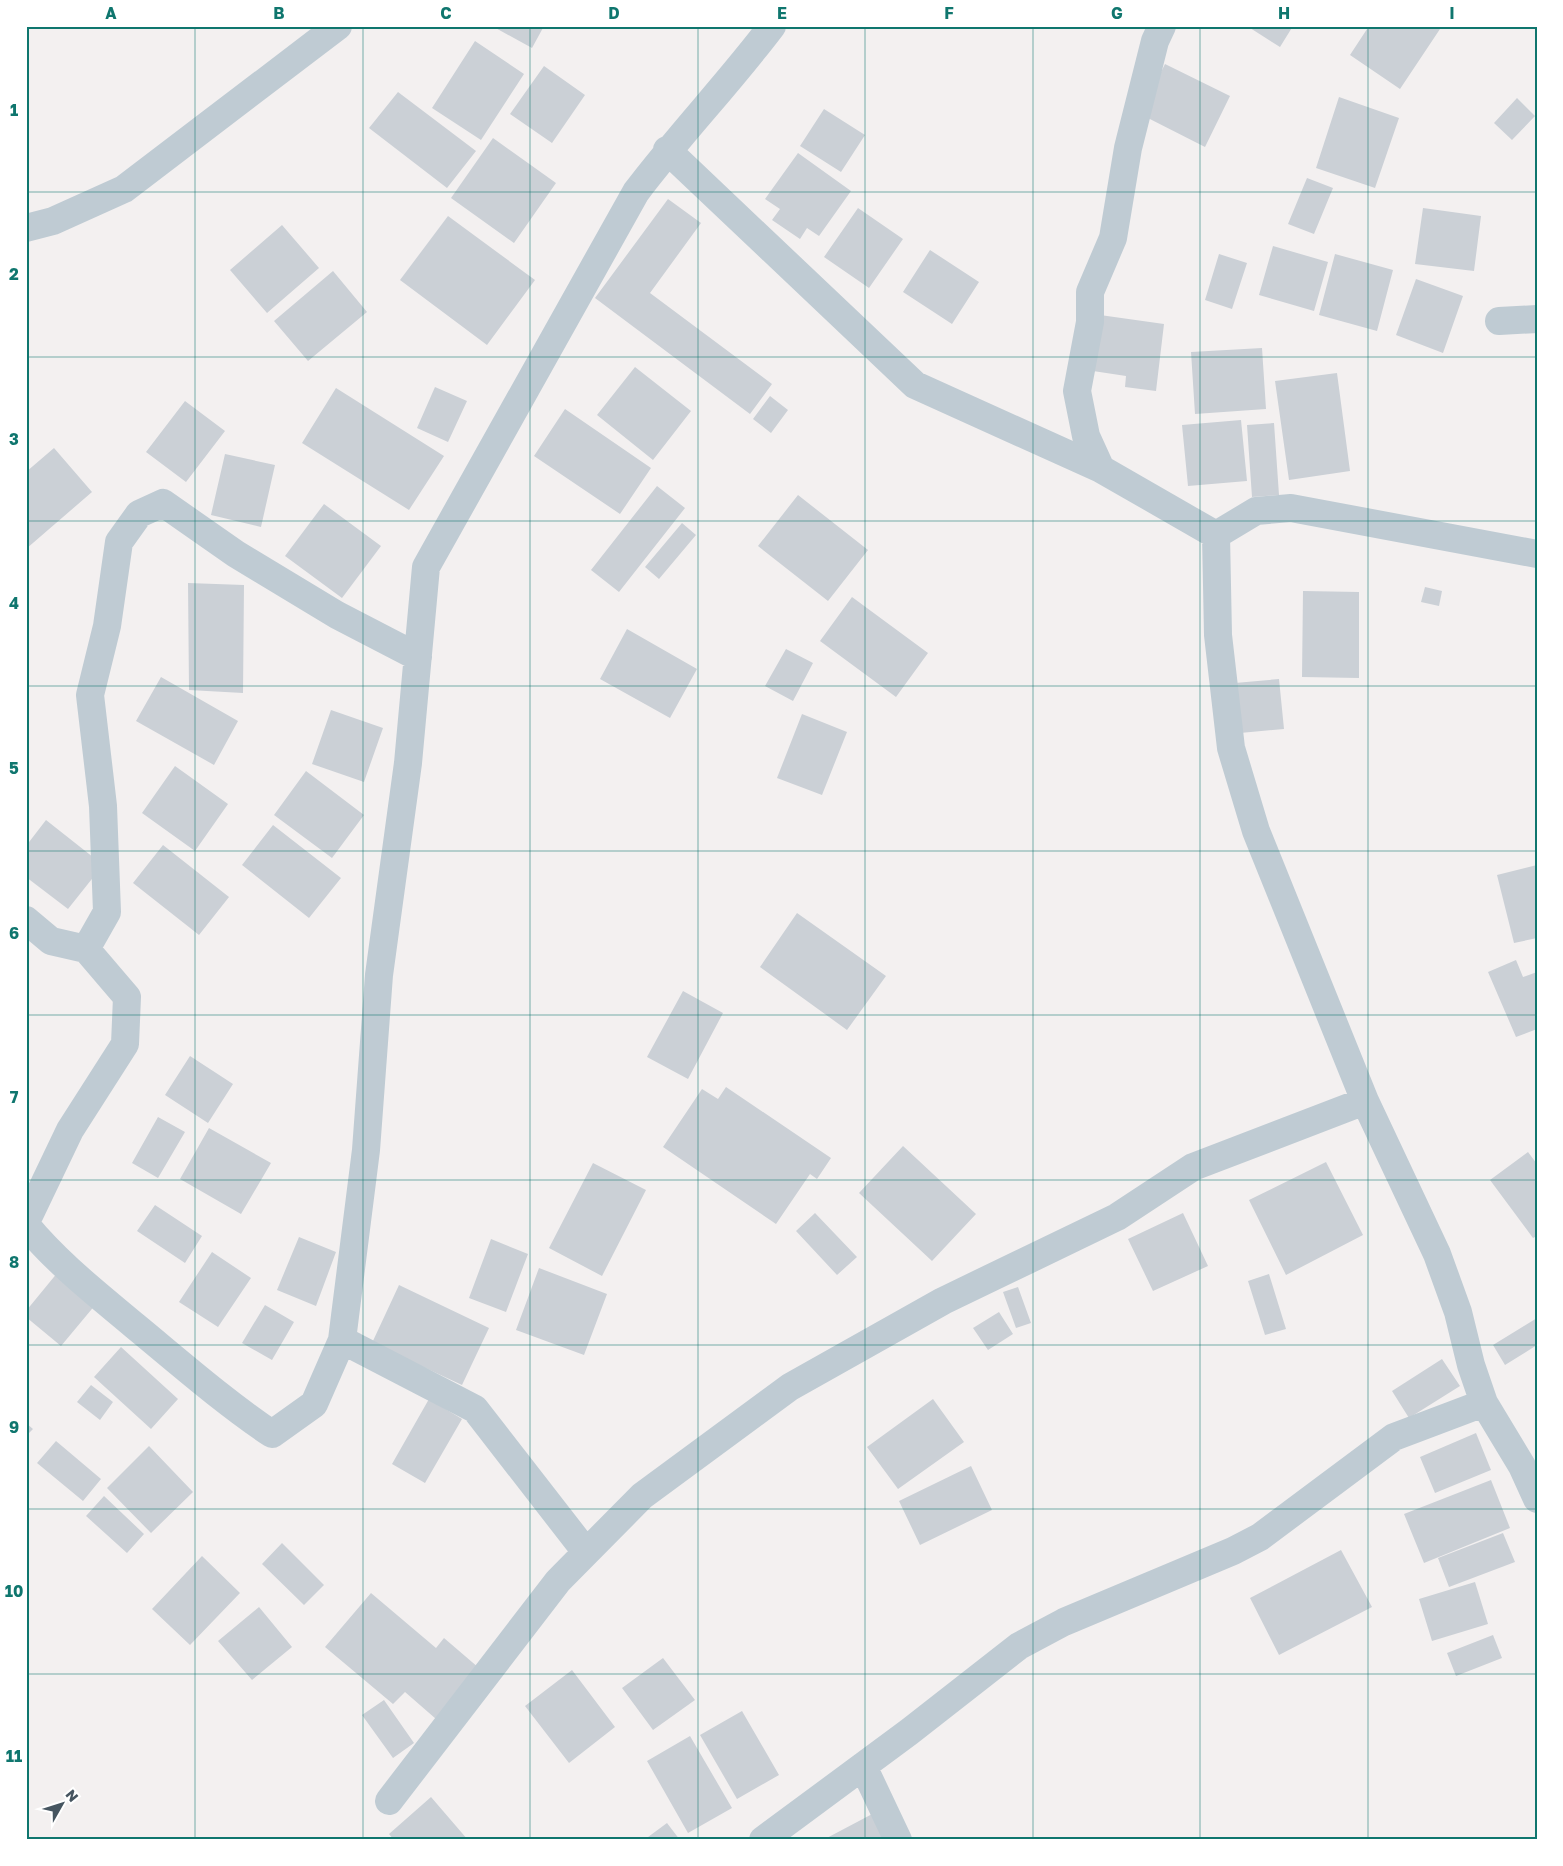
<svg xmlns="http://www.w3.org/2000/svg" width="1563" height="1866" viewBox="0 0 1563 1866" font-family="'Golos Text',sans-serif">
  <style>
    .building { fill: #cbd0d6 }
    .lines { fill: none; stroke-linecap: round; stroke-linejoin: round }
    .street { stroke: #bfcbd3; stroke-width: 28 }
    .grid { fill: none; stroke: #0f766e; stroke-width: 1; stroke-opacity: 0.55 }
    .neatline { fill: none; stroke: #0f766e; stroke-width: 2 }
    .grid-label { font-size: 16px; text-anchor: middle; font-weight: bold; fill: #0f766e }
  </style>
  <rect width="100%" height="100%" fill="#f3f0f0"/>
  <path class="building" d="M492,26H544L532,48Z
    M1247,26H1293L1280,47Z
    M1369,26H1442L1400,89L1350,55Z
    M475,41L524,74L481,140L432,108Z
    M1165,64L1230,96L1205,147L1140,114Z
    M544,66L585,95L552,143L510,114Z
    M398,92L476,151L447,188L369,128Z
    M1339,97L1399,118L1375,188L1316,168Z
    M1517,98L1535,116L1512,140L1494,123Z
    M824,109L865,135L841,172L800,146Z
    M493,138L556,183L514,243L451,198Z
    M798,153L851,191L819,236L807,228L800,239L772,220L780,209L765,199Z
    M1307,178L1333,188L1314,234L1288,224Z
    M668,199L701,223L650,293L772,384L750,414L595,298Z
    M858,208L903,239L869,288L824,257Z
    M1423,208L1481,216L1474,271L1415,264Z
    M448,216L535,280L487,345L400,280Z
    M282,225L319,268L267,313L230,270Z
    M1273,246L1328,262L1314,311L1259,295Z
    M930,250L979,282L952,324L903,292Z
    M1219,254L1247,263L1232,309L1205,300Z
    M1335,254L1393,270L1377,331L1319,315Z
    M333,271L367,312L308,361L274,321Z
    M1416,279L1463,296L1443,353L1396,335Z
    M1100,315L1164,324L1156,391L1125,387L1126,376L1093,371Z
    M1262,348L1266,409L1195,414L1191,352Z
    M635,367L691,411L653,460L597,415Z
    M1337,373L1350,471L1289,480L1275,381Z
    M435,387L467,401L448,442L417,428Z
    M336,388L444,456L409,510L302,443Z
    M770,396L788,410L771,433L753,419Z
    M185,401L225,431L186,482L146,452Z
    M565,409L651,468L620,514L534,456Z
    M1241,420L1247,481L1188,486L1182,425Z
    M1274,423L1279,495L1252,497L1247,425Z
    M54,448L92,492L26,549V472Z
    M225,454L275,465L261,527L211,515Z
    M657,486L685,508L619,592L591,570Z
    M798,495L868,550L828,601L758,546Z
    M324,504L381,546L342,598L285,556Z
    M682,523L696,535L659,579L645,567Z
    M188,583L244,585L243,693L189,690Z
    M1425,587L1442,591L1439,606L1421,602Z
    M1303,591L1359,592V678L1302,677Z
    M852,597L928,653L896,697L820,641Z
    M627,629L697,669L670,718L600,679Z
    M786,649L813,663L793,701L765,686Z
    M161,677L238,721L214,765L136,721Z
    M1279,679L1284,729L1240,733L1235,683Z
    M331,710L383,728L364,782L312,764Z
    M802,714L847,732L822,795L777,778Z
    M175,766L228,804L195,851L142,813Z
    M306,771L364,815L332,858L274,815Z
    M46,820L103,865L68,909L26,877V846Z
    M273,825L341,878L309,918L242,865Z
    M163,845L229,897L199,935L133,883Z
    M1537,865V938L1514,943L1497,875Z
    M797,913L886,976L847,1030L760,967Z
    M1516,960L1523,977L1537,972V1029L1516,1037L1488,972Z
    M683,991L723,1013L688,1079L647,1057Z
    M190,1056L233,1084L208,1123L165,1095Z
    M726,1087L831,1158L817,1179L810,1174L776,1224L663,1147L702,1089L718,1099Z
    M158,1117L185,1132L158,1178L132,1163Z
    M209,1128L271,1163L241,1214L180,1179Z
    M903,1146L976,1214L932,1261L859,1193Z
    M1528,1152L1537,1164V1236L1533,1238L1490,1180Z
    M1326,1162L1363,1235L1286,1275L1249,1200Z
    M593,1163L646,1190L602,1276L549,1248Z
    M155,1205L202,1236L185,1263L137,1231Z
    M815,1213L857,1257L837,1275L796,1231Z
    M1183,1213L1208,1266L1153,1291L1128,1239Z
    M299,1237L336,1252L316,1306L277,1290Z
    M491,1239L528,1254L506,1312L469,1298Z
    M212,1252L251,1278L218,1327L179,1302Z
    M539,1268L607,1294L584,1355L516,1330Z
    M58,1272L96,1304L61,1346L26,1317V1311Z
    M1269,1274L1286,1329L1265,1335L1248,1281Z
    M399,1285L489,1328L462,1385L372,1343Z
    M1018,1287L1031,1323L1016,1328L1003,1292Z
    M265,1305L294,1322L272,1360L242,1343Z
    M999,1312L1013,1334L988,1350L973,1328Z
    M1537,1318V1345L1505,1365L1493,1345Z
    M121,1347L178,1399L151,1429L94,1377Z
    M1442,1359L1460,1386L1409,1418L1392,1391Z
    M91,1385L113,1402L100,1420L77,1402Z
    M429,1399L462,1419L425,1483L392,1464Z
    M933,1399L964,1442L898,1489L867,1447Z
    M26,1423L33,1429L26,1436Z
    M1476,1433L1491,1470L1435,1493L1420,1457Z
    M56,1441L101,1479L83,1501L37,1463Z
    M149,1446L193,1492L151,1533L107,1488Z
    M971,1466L992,1510L920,1545L899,1501Z
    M1491,1480L1510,1528L1424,1563L1404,1514Z
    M104,1496L144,1534L127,1553L86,1516Z
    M1503,1533L1515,1562L1449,1587L1438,1558Z
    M282,1543L324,1585L304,1605L262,1564Z
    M1341,1550L1372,1607L1279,1655L1250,1598Z
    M202,1556L240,1593L190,1645L152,1609Z
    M1475,1582L1488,1624L1432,1641L1419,1599Z
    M371,1593L436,1648L444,1638L479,1668L436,1719L405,1692L393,1704L325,1647Z
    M259,1607L292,1647L252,1680L218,1641Z
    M1493,1635L1502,1658L1456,1676L1447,1653Z
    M663,1658L695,1700L653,1730L622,1688Z
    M572,1670L615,1727L569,1763L525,1706Z
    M384,1700L414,1743L393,1758L362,1715Z
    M742,1711L779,1775L737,1799L700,1735Z
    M690,1736L732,1808L688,1833L647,1761Z
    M431,1797L468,1840H394L389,1834Z
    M876,1812L891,1840H823Z
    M667,1823L680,1840H644Z"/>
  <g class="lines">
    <path class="street" d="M1162,26L1155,41L1128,148L1113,238L1090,292V322L1077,391L1086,436L1101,469L1216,535
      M667,150L915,385L1101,469
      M26,228L53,221L124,189L338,26
      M1499,321L1537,319
      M1216,535L1218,635L1231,748L1256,831L1365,1101L1437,1254L1458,1312L1471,1365L1484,1403L1522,1466L1537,1499
      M1216,535L1256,511L1291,508L1537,554
      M26,920L51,941L86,949L107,912L103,806L90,695L107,626L119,542L139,514L163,503L236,554L337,615L418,657
      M26,1222L70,1130L125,1044L127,997L86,949
      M26,1225C58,1264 97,1294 135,1326C180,1363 223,1401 272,1434L314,1404L342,1340L345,1316L366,1150L379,975L408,763L426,567L636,192C679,135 729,83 772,26
      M342,1340L475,1409L586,1552
      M863,1766L898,1840
      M389,1801L558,1581L642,1496L790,1387L943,1301L1117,1217L1193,1167L1365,1101
      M763,1840L909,1732L1019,1646L1064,1622L1233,1551L1260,1537L1394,1437L1484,1403"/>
  </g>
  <path class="grid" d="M195,26V1840M363,26V1840M530,26V1840M698,26V1840M865,26V1840M1033,26V1840M1200,26V1840M1368,26V1840M26,192H1537M26,357H1537M26,521H1537M26,686H1537M26,851H1537M26,1015H1537M26,1180H1537M26,1345H1537M26,1509H1537M26,1674H1537"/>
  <rect width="1563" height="1866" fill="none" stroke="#ffffff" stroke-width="55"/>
  <g transform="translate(62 1804) rotate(51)" stroke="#ffffff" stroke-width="4" paint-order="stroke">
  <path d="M0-4L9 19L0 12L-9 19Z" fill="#465560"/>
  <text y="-8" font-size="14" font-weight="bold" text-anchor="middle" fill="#465560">N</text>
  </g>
  <rect x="28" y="28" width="1508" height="1810" class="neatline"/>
  <g class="grid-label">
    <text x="111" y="19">A</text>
    <text x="279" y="19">B</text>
    <text x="446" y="19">C</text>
    <text x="614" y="19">D</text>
    <text x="782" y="19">E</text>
    <text x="949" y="19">F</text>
    <text x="1117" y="19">G</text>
    <text x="1284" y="19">H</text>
    <text x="1452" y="19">I</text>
    <text x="14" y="116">1</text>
    <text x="14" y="280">2</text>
    <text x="14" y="445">3</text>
    <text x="14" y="609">4</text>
    <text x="14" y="774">5</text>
    <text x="14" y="939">6</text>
    <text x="14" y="1103">7</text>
    <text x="14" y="1268">8</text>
    <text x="14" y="1433">9</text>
    <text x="14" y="1597">10</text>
    <text x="14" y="1762">11</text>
  </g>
</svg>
